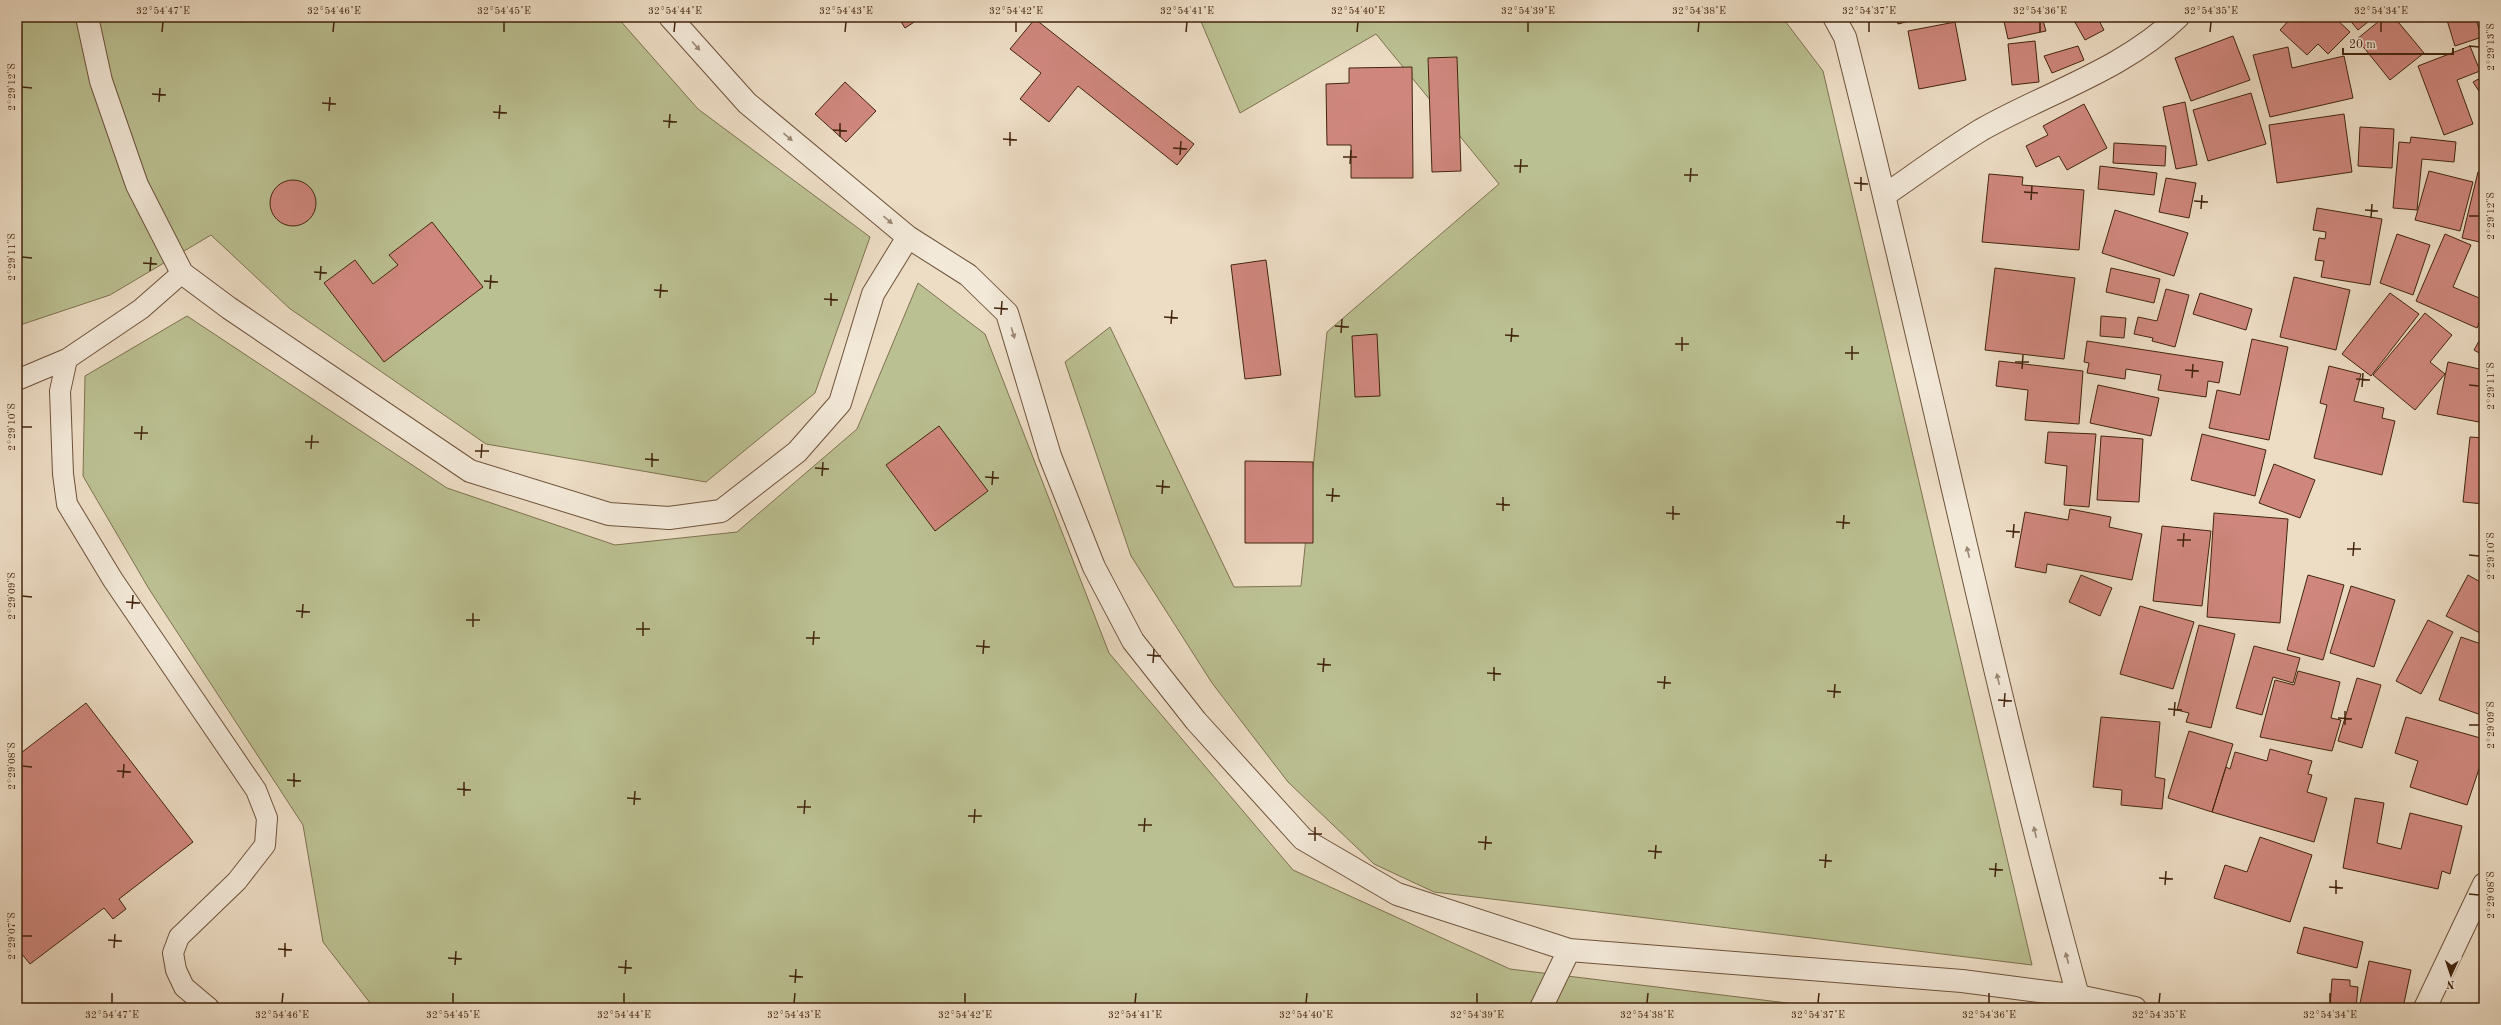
<svg xmlns="http://www.w3.org/2000/svg" width="2501" height="1025" viewBox="0 0 2501 1025" font-family="'Old Standard TT',serif">
  <style>
    .green { fill: #bbc092; stroke: #7f7250 }
    .building { fill: #cf877d; stroke: #43250d }
    .lines { fill: none; stroke-linecap: round; stroke-linejoin: round }
    .service-casing { stroke: #6e533b; stroke-width: 22 }
    .minor-casing { stroke: #6e533b; stroke-width: 24 }
    .service { stroke: #f3e9d9; stroke-width: 20 }
    .minor { stroke: #f3e9d9; stroke-width: 22 }
    .oneway { fill: #9b8773 }
    .ticks { fill: none; stroke: #43250d; stroke-width: 1.5 }
    .neatline { fill: none; stroke: #43250d; stroke-width: 1.5 }
    .ticks-label { font-size: 10px; text-anchor: middle; fill: #43250d }
  </style>
  <rect width="100%" height="100%" fill="#edddc5"/>
  <filter id="stains"><feTurbulence type="fractalNoise" baseFrequency=".005" numOctaves="4"/><feColorMatrix values="0 0 0 0 .2 0 0 0 0 .09 0 0 0 0 .02 0 0 0 .5 -.17"/></filter>
  <radialGradient id="worn" r=".72"><stop offset=".6" stop-color="#630" stop-opacity="0"/><stop offset="1" stop-color="#630" stop-opacity=".3"/></radialGradient>
  <path class="green" d="M17,17H617L698,109L870,237L815,393L706,482L486,444L289,308L211,235L110,295L17,326Z
    M1199,17H1782L1823,71L2032,965L1434,892L1374,864L1288,782L1212,683L1131,556L1065,362L1110,327L1234,587L1301,586L1327,332L1499,184L1376,34L1240,113Z
    M918,283L985,334L1109,653L1293,870L1510,969L1828,1008H374L323,942L303,825L149,589L83,476L85,376L187,316L447,488L615,545L737,532L857,429Z"/>
  <path class="building" d="M898,17H922L905,28Z
    M1896,17H1925L1898,24Z
    M2003,17H2042L2046,31L2008,39Z
    M2072,17H2097L2104,30L2085,40Z
    M2334,17L2350,32L2328,54L2318,44L2307,55L2280,30L2292,17Z
    M2347,17H2374L2358,30Z
    M2384,17H2394L2424,53L2390,80L2357,39Z
    M2446,17H2475L2482,37L2455,46Z
    M1035,19L1194,144L1177,165L1078,86L1049,122L1020,99L1041,73L1010,49Z
    M1955,22L1966,80L1919,89L1908,31Z
    M2233,36L2250,80L2191,101L2175,58Z
    M2035,41L2039,82L2012,85L2008,44Z
    M2078,46L2084,60L2052,73L2044,56Z
    M2470,46L2480,71L2457,80L2473,124L2444,135L2418,66Z
    M2288,47L2292,68L2344,56L2353,98L2270,117L2253,55Z
    M1457,57L1461,171L1432,172L1428,58Z
    M1412,67L1413,178H1351V145H1327L1326,84L1349,83V68Z
    M2484,76V99L2473,82Z
    M845,82L876,111L846,142L815,114Z
    M2251,93L2266,144L2208,161L2193,110Z
    M2185,102L2197,165L2176,169L2163,107Z
    M2084,104L2107,148L2067,170L2059,156L2036,167L2026,146L2048,135L2043,126Z
    M2344,114L2352,172L2277,183L2269,125Z
    M2360,127L2394,129L2392,168L2358,166Z
    M2411,137L2456,142L2454,162L2422,159L2417,210L2393,208L2399,142L2410,143Z
    M2114,143L2166,146L2165,166L2113,163Z
    M2100,166L2157,173L2154,195L2098,189Z
    M2429,171L2473,182L2460,231L2415,220Z
    M2478,172L2484,173V243L2462,238Z
    M1989,174L2023,177L2022,185L2084,190L2079,250L1982,242Z
    M2166,178L2196,183L2189,218L2159,212Z
    M270 203a23 23 0 1 1 46 0a23 23 0 1 1-46 0Z
    M2317,208L2382,219L2370,285L2321,277L2324,261L2315,260L2319,238L2325,239L2326,232L2313,230Z
    M2115,210L2188,233L2174,276L2102,253Z
    M432,222L483,287L384,362L324,283L355,260L373,284L398,265L389,255Z
    M2397,234L2430,245L2413,295L2380,283Z
    M2445,234L2471,245L2453,287L2484,300V311L2477,328L2416,301Z
    M1266,260L1281,375L1245,379L1231,265Z
    M1995,268L2075,278L2064,359L1985,350Z
    M2111,268L2160,279L2154,303L2106,292Z
    M2294,277L2350,290L2336,350L2280,337Z
    M2166,289L2189,295L2175,347L2152,341L2153,338L2134,334L2138,317L2157,321Z
    M2200,293L2252,309L2246,330L2193,314Z
    M2390,293L2419,314L2371,376L2342,354Z
    M2425,313L2452,335L2430,362L2445,374L2415,410L2373,375Z
    M2101,316L2126,318L2124,338L2100,336Z
    M1377,334L1380,396L1355,397L1352,336Z
    M2483,334L2484,335V356L2474,350Z
    M2252,339L2288,347L2269,440L2209,428L2217,390L2240,395Z
    M2087,341L2223,362L2219,383L2208,381L2206,397L2158,390L2161,375L2126,369L2125,379L2087,373L2089,363L2084,362Z
    M1999,361L2083,371L2079,424L2025,420L2028,390L1996,386Z
    M2448,362L2484,370V423L2437,414Z
    M2329,366L2361,374L2354,401L2384,408L2382,418L2395,421L2382,475L2314,458L2327,405L2320,403Z
    M2098,385L2159,398L2151,436L2090,423Z
    M939,426L988,491L935,531L886,465Z
    M2048,432L2096,434L2089,507L2064,505L2067,466L2045,463Z
    M2202,434L2266,450L2255,496L2191,480Z
    M2101,436L2143,439L2139,502L2097,500Z
    M2470,437L2484,438V504L2463,502Z
    M1245,461L1313,462V543H1245Z
    M2274,464L2315,480L2300,518L2259,503Z
    M2070,509L2111,517L2109,527L2142,534L2132,580L2047,564L2046,573L2015,567L2025,512L2068,520Z
    M2214,513L2288,519L2280,623L2207,617Z
    M2162,526L2211,531L2202,606L2153,601Z
    M2081,575L2112,588L2100,616L2069,602Z
    M2308,575L2344,585L2323,660L2287,650Z
    M2468,575L2484,584V635L2446,616Z
    M2351,586L2395,600L2374,667L2330,653Z
    M2140,606L2194,622L2173,689L2120,674Z
    M2428,620L2453,632L2421,694L2396,681Z
    M2199,625L2235,634L2211,728L2186,722L2189,713L2177,710Z
    M2461,637L2484,645V716L2439,700Z
    M2254,646L2300,658L2293,683L2273,677L2262,715L2236,708Z
    M2298,671L2340,682L2331,718L2341,720L2332,751L2260,737L2275,680L2294,685Z
    M2357,678L2381,685L2362,748L2338,741Z
    M86,703L193,842L119,899L126,909L113,919L104,908L30,964L17,948V756Z
    M2101,717L2160,722L2155,777L2165,779L2162,809L2121,805L2122,790L2093,787Z
    M2406,717L2484,739L2482,760L2467,805L2410,787L2418,761L2395,753Z
    M2189,731L2233,744L2212,812L2168,798Z
    M2270,749L2312,761L2308,774L2312,775L2307,792L2327,798L2314,842L2212,812L2226,767L2230,769L2235,752L2267,761Z
    M2355,798L2384,803L2377,843L2401,849L2410,813L2462,826L2450,874L2442,871L2438,889L2343,868Z
    M2260,837L2312,855L2290,922L2214,898L2225,865L2247,872Z
    M2304,927L2363,942L2357,968L2297,953Z
    M2369,961L2411,970L2403,1008H2359Z
    M2332,979L2350,980V986L2358,987L2356,1008L2330,1007Z"/>
  <g class="lines">
    <g class="service-casing">
      <path id="service" d="M67,359L60,391L63,474L67,504L113,580L256,790L267,818L265,845L237,881L179,937L173,953L176,970L184,987L209,1008
        M17,380L67,359L141,309L182,273"/>
    </g>
    <g class="minor-casing">
      <path id="minor" d="M87,17L101,81L137,185L182,273L229,308L470,471L609,514L669,518L721,511L797,452L840,403L873,294L908,237
        M670,17L747,103L908,237L968,275L1007,313L1050,456L1094,567L1133,641L1196,721L1303,839L1397,894L1569,950L1962,981L2078,996L2135,1008
        M1834,17L1845,37C1926,355 1991,678 2078,996
        M1885,195C1917,173 1948,150 1981,130C2046,93 2123,70 2178,17
        M1541,1008L1569,950
        M2425,1008L2484,884"/>
    </g>
    <use href="#service" class="service"/>
    <use href="#minor" class="minor"/>
  </g>
  <defs><path id="oneway-solid" d="M-6-.8H1V-3.2L6.5 0L1 3.2V.8H-6Z"/></defs>
  <g class="oneway">
    <use href="#oneway-solid" transform="translate(696 46) rotate(48)"/>
    <use href="#oneway-solid" transform="translate(788 137) rotate(40)"/>
    <use href="#oneway-solid" transform="translate(888 220) rotate(40)"/>
    <use href="#oneway-solid" transform="translate(1013 333) rotate(73)"/>
    <use href="#oneway-solid" transform="translate(1968 552) rotate(-103)"/>
    <use href="#oneway-solid" transform="translate(1998 679) rotate(-103)"/>
    <use href="#oneway-solid" transform="translate(2035 832) rotate(-103)"/>
    <use href="#oneway-solid" transform="translate(2067 958) rotate(-105)"/>
  </g>
  <path class="ticks" d="M162,32L163,22M333,32L334,22M504,32V22M674,32L675,22M845,32L846,22M1016,32V22M1186,32L1187,22M1357,32L1358,22M1528,32V22M1698,32L1699,22M1869,32V22M2040,32V22M2210,32L2211,22M2381,32V22M2469,46L2479,47M22,87L32,88M152,94L166,95M159,102L160,88M322,103L336,104M329,111L330,97M493,112L507,113M499,119L500,105M663,121L677,122M669,128L670,114M833,130L847,131M840,137V123M1003,139L1017,140M1010,146V132M1173,148L1187,149M1180,155L1181,141M1343,157H1357M1350,164L1351,150M1514,166H1528M1520,173L1521,159M1684,175H1698M1690,182L1691,168M1854,183L1868,184M1861,191V177M2024,192L2038,193M2031,200L2032,186M2194,201L2208,202M2201,209L2202,195M2365,210L2378,211M2469,216H2479M2371,218L2372,204M22,257L32,258M143,263L157,264M150,271L151,257M314,272L327,273M320,280L321,266M484,281L498,282M490,289L491,275M654,290L668,291M660,298L661,284M824,299L838,300M831,306V293M994,308L1008,309M1001,315L1002,301M1164,317L1178,318M1171,324L1172,310M1335,326L1349,327M1341,333L1342,319M1505,335L1519,336M1511,342L1512,328M1675,344H1689M1682,351V337M1845,353H1859M1852,360V346M2015,362H2029M2022,369L2023,355M2185,370L2199,371M2192,378L2193,364M2356,379L2370,380M2469,385L2479,386M2362,387L2363,373M22,427H32M134,433H148M141,440L142,426M305,442H319M311,449L312,435M475,451H489M481,458L482,444M645,459L659,460M652,467V453M815,468L829,469M822,476L823,462M985,477L999,478M992,485L993,471M1156,486L1170,487M1162,494L1163,480M1326,495L1340,496M1332,502L1333,488M1496,504L1510,505M1503,511V497M1666,513L1680,514M1673,520V506M1836,522L1850,523M1843,529L1844,515M2006,531L2020,532M2013,538L2014,524M2177,540H2191M2183,547L2184,533M2347,549H2361M2469,555L2479,556M2353,556L2354,542M22,596L32,597M126,602L140,603M132,609L133,595M296,611L310,612M302,618L303,604M466,620H480M473,627V613M636,629H650M643,636V622M806,638H820M813,645L814,631M976,646L990,647M983,654L984,640M1147,655L1161,656M1153,663L1154,649M1317,664L1331,665M1323,672L1324,658M1487,673L1501,674M1494,681V667M1657,682L1671,683M1664,689L1665,676M1827,691L1841,692M1834,698L1835,684M1998,700L2012,701M2004,707L2005,693M2168,709L2182,710M2174,716L2175,702M2338,718L2352,719M2345,725V711M2469,725H2479M22,766L32,767M117,771L131,772M123,778L124,764M287,780L301,781M294,787V773M457,789L471,790M464,796V782M627,798L641,799M634,805L635,791M797,807H811M804,814L805,800M968,816H982M974,823L975,809M1138,825H1152M1144,832L1145,818M1308,834H1322M1315,841V827M1478,842L1492,843M1485,850L1486,836M1648,851L1662,852M1655,859L1656,845M1819,860L1832,861M1825,868L1826,854M1989,869L2003,870M1995,877L1996,863M2159,878L2173,879M2165,885L2166,871M2329,887L2343,888M2336,894V880M2469,894L2479,895M22,936H32M108,940L122,941M114,948L115,934M278,949L292,950M285,957V943M448,958L462,959M455,965L456,951M618,967L632,968M625,974L626,960M789,976L803,977M795,983L796,969M112,1003V993M282,1003L283,993M453,1003V993M624,1003V993M794,1003L795,993M965,1003V993M1135,1003L1136,993M1306,1003L1307,993M1477,1003V993M1647,1003L1648,993M1818,1003L1819,993M1989,1003V993M2159,1003L2160,993M2330,1003V993"/>
  <rect width="2501" height="1025" fill="none" stroke="#edddc5" stroke-width="44"/>
  <g transform="translate(2451 975) rotate(183)" stroke="#f3e9d9" stroke-width="3" paint-order="stroke">
  <path d="M0-3L7 15L0 10L-7 15Z" fill="#43250d"/>
  <text y="-6" font-size="11" font-weight="bold" text-anchor="middle" fill="#43250d">N</text>
  </g>
  <path d="M2343 48v6h110v-6" fill="none" stroke="#43250d" stroke-width="2"/>
  <text x="2349" y="48" font-size="12" fill="#43250d" stroke="#f3e9d9" stroke-width="3" paint-order="stroke">20 m</text>
  <rect x="22" y="22" width="2457" height="981" class="neatline"/>
  <g class="ticks-label">
    <text x="163" y="14">32°54'47"E</text>
    <text x="334" y="14">32°54'46"E</text>
    <text x="504" y="14">32°54'45"E</text>
    <text x="675" y="14">32°54'44"E</text>
    <text x="846" y="14">32°54'43"E</text>
    <text x="1016" y="14">32°54'42"E</text>
    <text x="1187" y="14">32°54'41"E</text>
    <text x="1358" y="14">32°54'40"E</text>
    <text x="1528" y="14">32°54'39"E</text>
    <text x="1699" y="14">32°54'38"E</text>
    <text x="1869" y="14">32°54'37"E</text>
    <text x="2040" y="14">32°54'36"E</text>
    <text x="2211" y="14">32°54'35"E</text>
    <text x="2381" y="14">32°54'34"E</text>
    <text transform="translate(2490 47) rotate(-90)" y="4">2°29'13"S</text>
    <text transform="translate(11 87) rotate(-90)" y="4">2°29'12"S</text>
    <text transform="translate(2490 216) rotate(-90)" y="4">2°29'12"S</text>
    <text transform="translate(11 257) rotate(-90)" y="4">2°29'11"S</text>
    <text transform="translate(2490 386) rotate(-90)" y="4">2°29'11"S</text>
    <text transform="translate(11 427) rotate(-90)" y="4">2°29'10"S</text>
    <text transform="translate(2490 556) rotate(-90)" y="4">2°29'10"S</text>
    <text transform="translate(11 596) rotate(-90)" y="4">2°29'09"S</text>
    <text transform="translate(2490 725) rotate(-90)" y="4">2°29'09"S</text>
    <text transform="translate(11 766) rotate(-90)" y="4">2°29'08"S</text>
    <text transform="translate(2490 895) rotate(-90)" y="4">2°29'08"S</text>
    <text transform="translate(11 936) rotate(-90)" y="4">2°29'07"S</text>
    <text x="112" y="1018">32°54'47"E</text>
    <text x="282" y="1018">32°54'46"E</text>
    <text x="453" y="1018">32°54'45"E</text>
    <text x="624" y="1018">32°54'44"E</text>
    <text x="794" y="1018">32°54'43"E</text>
    <text x="965" y="1018">32°54'42"E</text>
    <text x="1135" y="1018">32°54'41"E</text>
    <text x="1306" y="1018">32°54'40"E</text>
    <text x="1477" y="1018">32°54'39"E</text>
    <text x="1647" y="1018">32°54'38"E</text>
    <text x="1818" y="1018">32°54'37"E</text>
    <text x="1989" y="1018">32°54'36"E</text>
    <text x="2159" y="1018">32°54'35"E</text>
    <text x="2330" y="1018">32°54'34"E</text>
  </g>
  <rect width="100%" height="100%" filter="url(#stains)"/>
  <rect width="100%" height="100%" fill="url(#worn)"/>
</svg>
